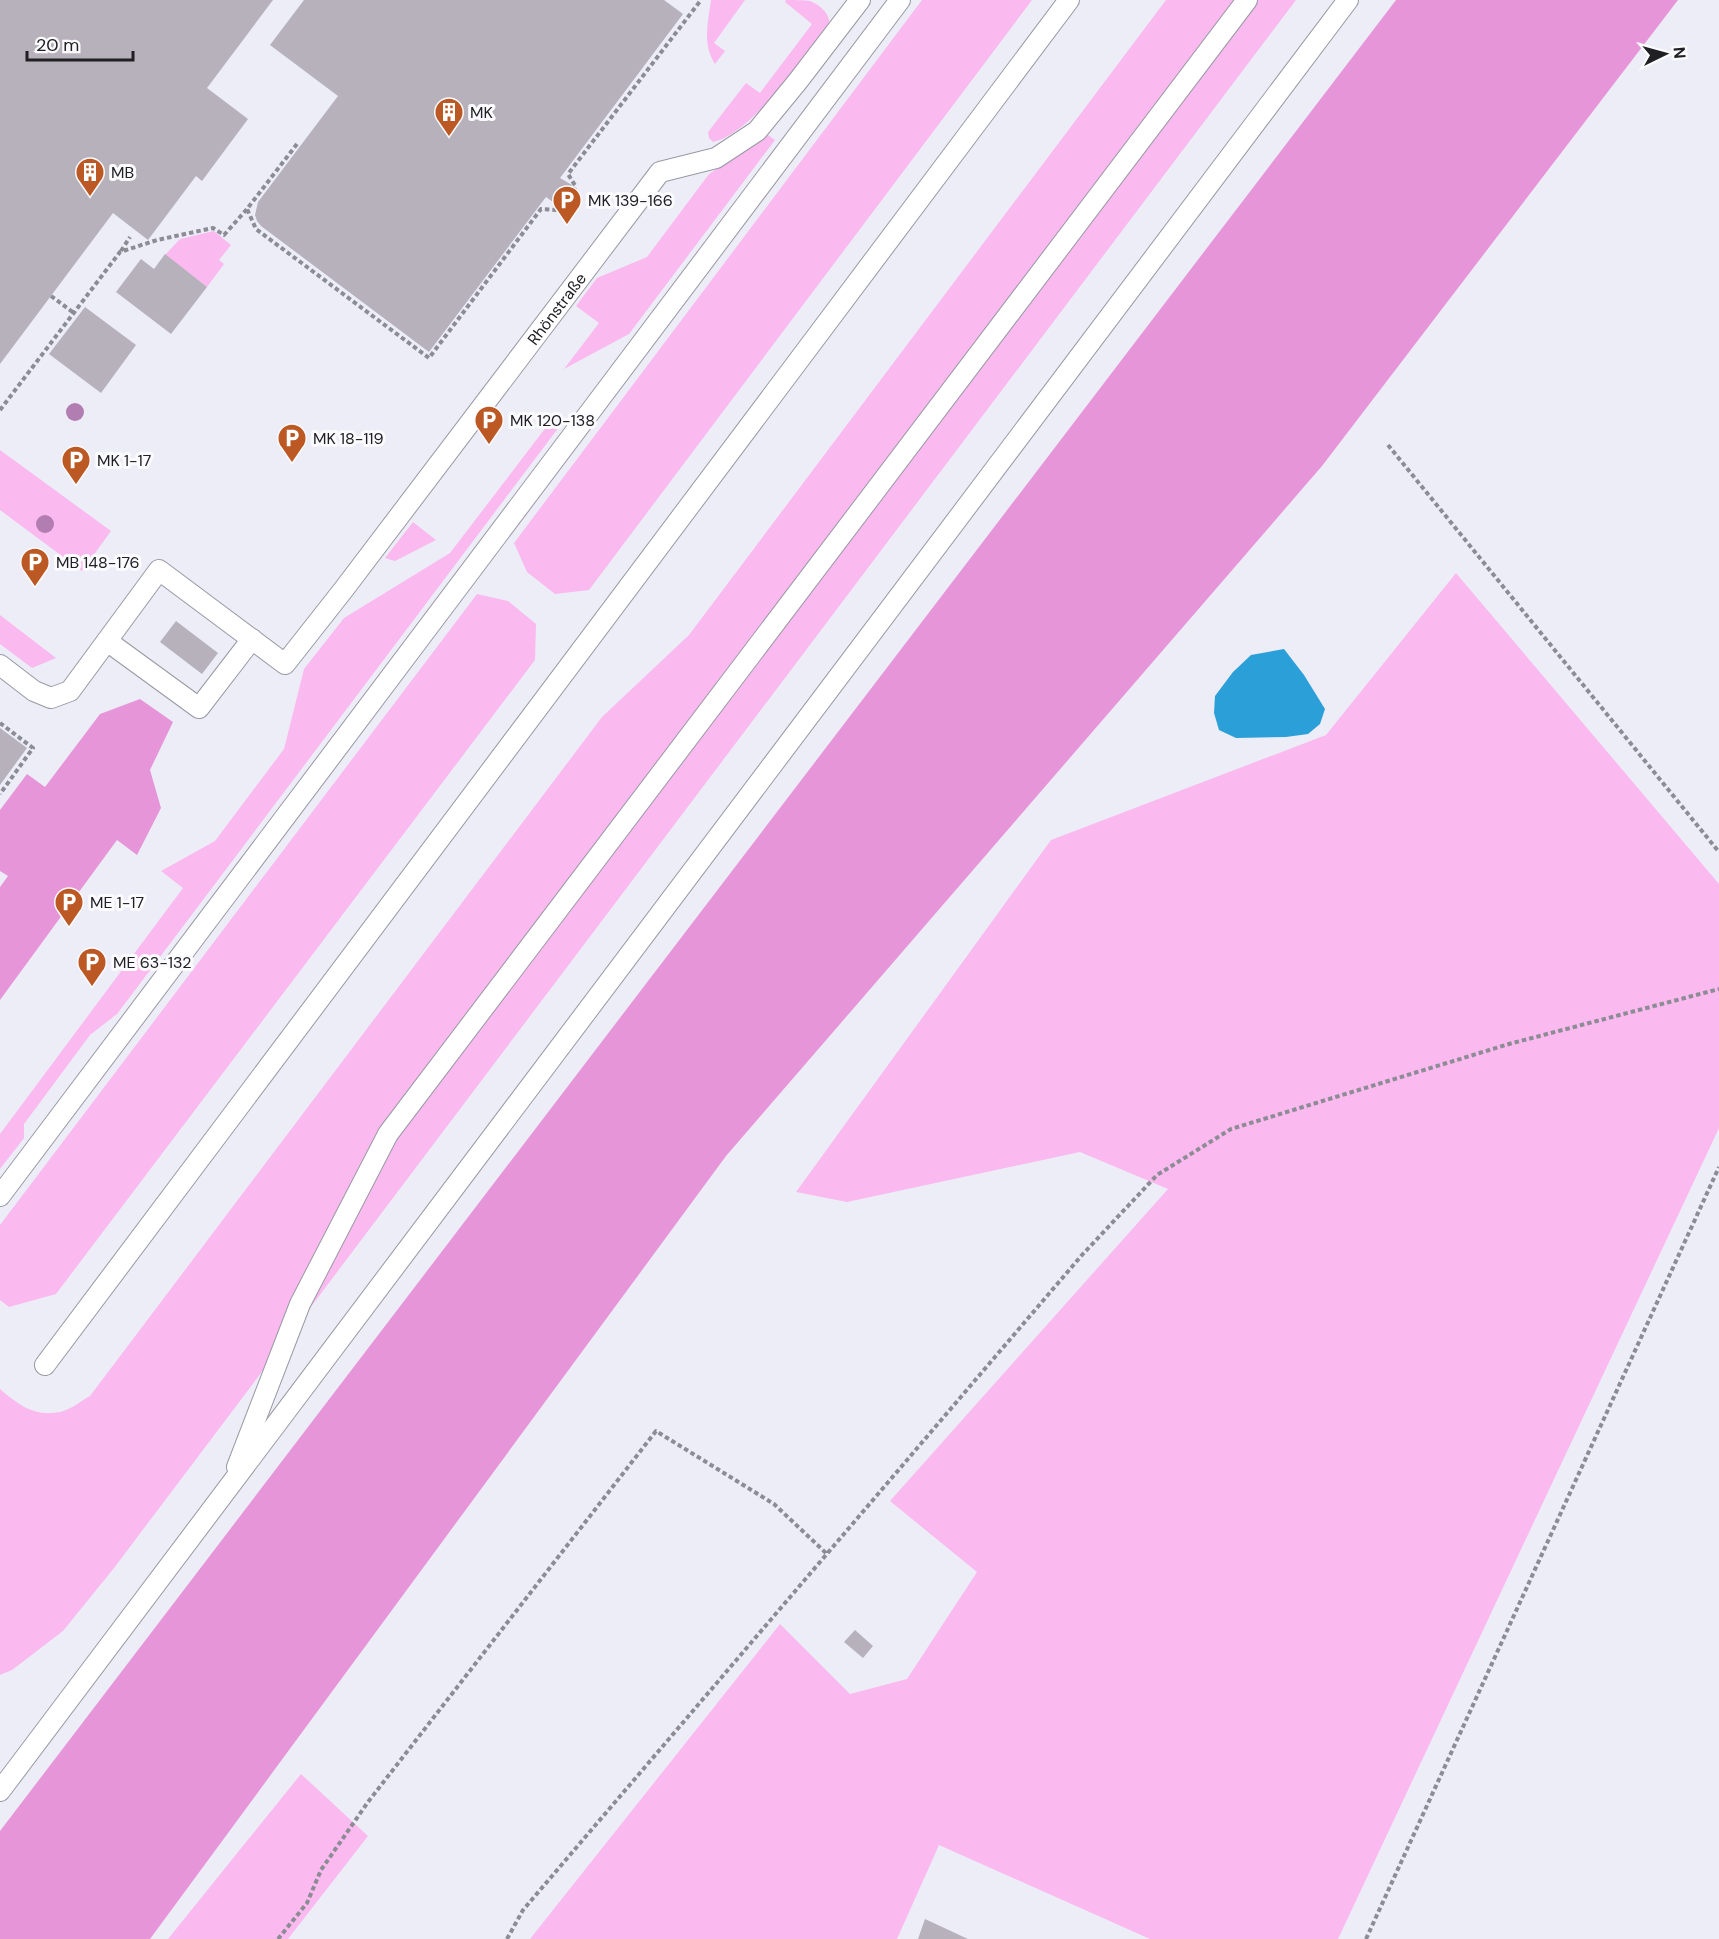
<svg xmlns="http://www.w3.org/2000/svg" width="1719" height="1939" viewBox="0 0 1719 1939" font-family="'DM Sans',sans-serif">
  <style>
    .green { fill: #fab9ef }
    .forest { fill: #e695d9 }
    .water { fill: #2b9fd8 }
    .building { fill: #b6b1ba }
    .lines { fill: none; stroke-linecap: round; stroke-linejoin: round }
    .lane-casing { stroke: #9999a3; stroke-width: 22 }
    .path { stroke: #8c8c94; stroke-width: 4; stroke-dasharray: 4.5 3; stroke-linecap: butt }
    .lane { stroke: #fff; stroke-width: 20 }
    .tree { fill: #b27eb1 }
    .labels { text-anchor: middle; stroke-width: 6; stroke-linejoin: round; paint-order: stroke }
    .poi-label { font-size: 16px; fill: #202024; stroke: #fbfbfd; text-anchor: start }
    .street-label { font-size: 16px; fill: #202024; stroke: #fbfbfd }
  </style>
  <rect width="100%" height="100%" fill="#ededf8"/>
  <path class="green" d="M711,0H745L714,43L725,51L715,64C702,44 708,23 711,0Z
    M786,0C793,0 804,0 810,1C820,5 831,14 829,25C805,56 752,134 713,142L709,138L708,132L746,83L760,93L812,24L785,2Z
    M922,0H1032L589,590L555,594L527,572L514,543Z
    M1166,0H1296L114,1568L63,1631L12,1670L0,1675V1389C19,1405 34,1417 60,1412C70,1410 81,1401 90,1396L602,717L689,635Z
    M768,135L775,140L629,334L564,369L599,323L576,306L597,278L647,257L709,174Z
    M214,231L231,245L219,260L224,264L207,287L165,255L180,239Z
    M550,422L562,423L117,1014L90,1035L24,1124V1138L0,1169V1134L183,888L161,871L215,841L284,749L304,669L344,618L450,553Z
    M0,450L111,531L82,571L0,510Z
    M413,522L436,540L395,561L385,558Z
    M1456,573L1719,884V1128L1338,1939H1150L939,1845L897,1939H530L780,1624L850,1694L907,1679L977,1572L890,1501L1168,1189L1080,1152L847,1202L796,1192L1051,840L1326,735Z
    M477,594L508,601L536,624L535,660L56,1294L9,1307L0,1300V1225Z
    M0,615L56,658L32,668L0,644Z
    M301,1774L368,1836L288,1939H168Z"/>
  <path class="forest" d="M1396,0H1678L1322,466L726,1156L150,1939H0V1831Z
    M140,699L173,722L150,770L161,808L137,855L117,840L0,1000V887L8,876L0,871V810L27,774L45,787L100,714Z"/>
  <path class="water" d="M1284,649L1304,675L1325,709L1320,724L1308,734L1286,737L1236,738L1219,730L1214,713L1215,696L1233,672L1251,655Z"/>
  <path class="building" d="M0,0H273L207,88L248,119L202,181L196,176L148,240L113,213L0,364Z
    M304,0H664L683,14L560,178L572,185L557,205L546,197L429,352L261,226L257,221L255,215L258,202L338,96L270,45Z
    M165,254L207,287L171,334L116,292L141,259L154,269Z
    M85,307L136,345L101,393L49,354Z
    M176,621L218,653L202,674L160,642Z
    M0,728L27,748L0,785Z
    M855,1630L873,1646L863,1658L844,1642Z
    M925,1919L968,1939H918Z"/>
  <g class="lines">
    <g class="lane-casing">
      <g id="lane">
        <path d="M107,641L199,708L252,639"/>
        <path id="s1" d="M0,665L34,691L51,698L70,691L159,570L285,664L344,589L660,172L716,158L757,131L798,81L860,0"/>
        <path d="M0,1196L900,0"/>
        <path d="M45,1365L1069,0"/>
        <path d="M237,1467L300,1304L388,1134L1247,0"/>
        <path d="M0,1791L1348,0"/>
      </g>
    </g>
    <path class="path" d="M297,144L247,209L256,229L429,358L541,209L559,210L576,187L568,174L701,0
      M121,251L130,237
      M51,296L74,313
      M0,410L120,252L157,240L213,228L224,235L247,209
      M1388,445L1719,852
      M0,723L33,748L0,794
      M278,1939L307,1903L321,1870L368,1802L656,1431L774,1504L827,1554
      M507,1939L523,1910L1082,1255L1157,1175L1231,1129L1509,1044L1719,989
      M1366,1939L1719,1167"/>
    <use href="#lane" class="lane"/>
  </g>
  <g class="tree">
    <circle cx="75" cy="412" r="9"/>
    <circle cx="45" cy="524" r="9"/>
  </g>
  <defs>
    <g id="building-pin" transform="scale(1.5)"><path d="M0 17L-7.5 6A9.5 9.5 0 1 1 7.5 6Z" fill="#bc5823" stroke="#fbfbfd"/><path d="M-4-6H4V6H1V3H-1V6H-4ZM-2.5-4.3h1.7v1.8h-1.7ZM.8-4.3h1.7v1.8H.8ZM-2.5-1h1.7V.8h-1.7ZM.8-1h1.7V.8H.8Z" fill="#fff"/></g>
    <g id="parking-pin" transform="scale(1.5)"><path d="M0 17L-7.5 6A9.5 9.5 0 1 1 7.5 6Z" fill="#bc5823" stroke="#fbfbfd"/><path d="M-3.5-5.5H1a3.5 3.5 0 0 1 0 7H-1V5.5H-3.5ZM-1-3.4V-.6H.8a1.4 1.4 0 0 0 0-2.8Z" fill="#fff"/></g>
  </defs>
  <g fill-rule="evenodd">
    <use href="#building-pin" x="449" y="112"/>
    <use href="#building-pin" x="90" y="172"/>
    <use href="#parking-pin" x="567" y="200"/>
    <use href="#parking-pin" x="489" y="420"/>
    <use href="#parking-pin" x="292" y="438"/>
    <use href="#parking-pin" x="76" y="460"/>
    <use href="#parking-pin" x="35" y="562"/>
    <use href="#parking-pin" x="69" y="902"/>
    <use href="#parking-pin" x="92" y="962"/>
  </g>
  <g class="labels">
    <g class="poi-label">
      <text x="470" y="118">MK</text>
      <text x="111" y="178">MB</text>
      <text x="588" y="206">MK 139-166</text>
      <text x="510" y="426">MK 120-138</text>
      <text x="313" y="444">MK 18-119</text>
      <text x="97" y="466">MK 1-17</text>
      <text x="56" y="568">MB 148-176</text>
      <text x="90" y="908">ME 1-17</text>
      <text x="113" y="968">ME 63-132</text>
    </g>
    <g class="street-label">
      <text dy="6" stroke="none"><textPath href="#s1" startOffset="836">Rhönstraße</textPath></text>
    </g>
  </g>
  <g transform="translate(1665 54) rotate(85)" stroke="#fbfbfd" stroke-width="4.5" paint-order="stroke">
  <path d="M0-4.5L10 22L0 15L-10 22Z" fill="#202024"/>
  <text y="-9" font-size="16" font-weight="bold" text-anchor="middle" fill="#202024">N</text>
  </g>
  <path d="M27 51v9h106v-9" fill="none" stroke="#202024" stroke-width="3"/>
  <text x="36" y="51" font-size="18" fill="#202024" stroke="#fbfbfd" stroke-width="4.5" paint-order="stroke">20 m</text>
</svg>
